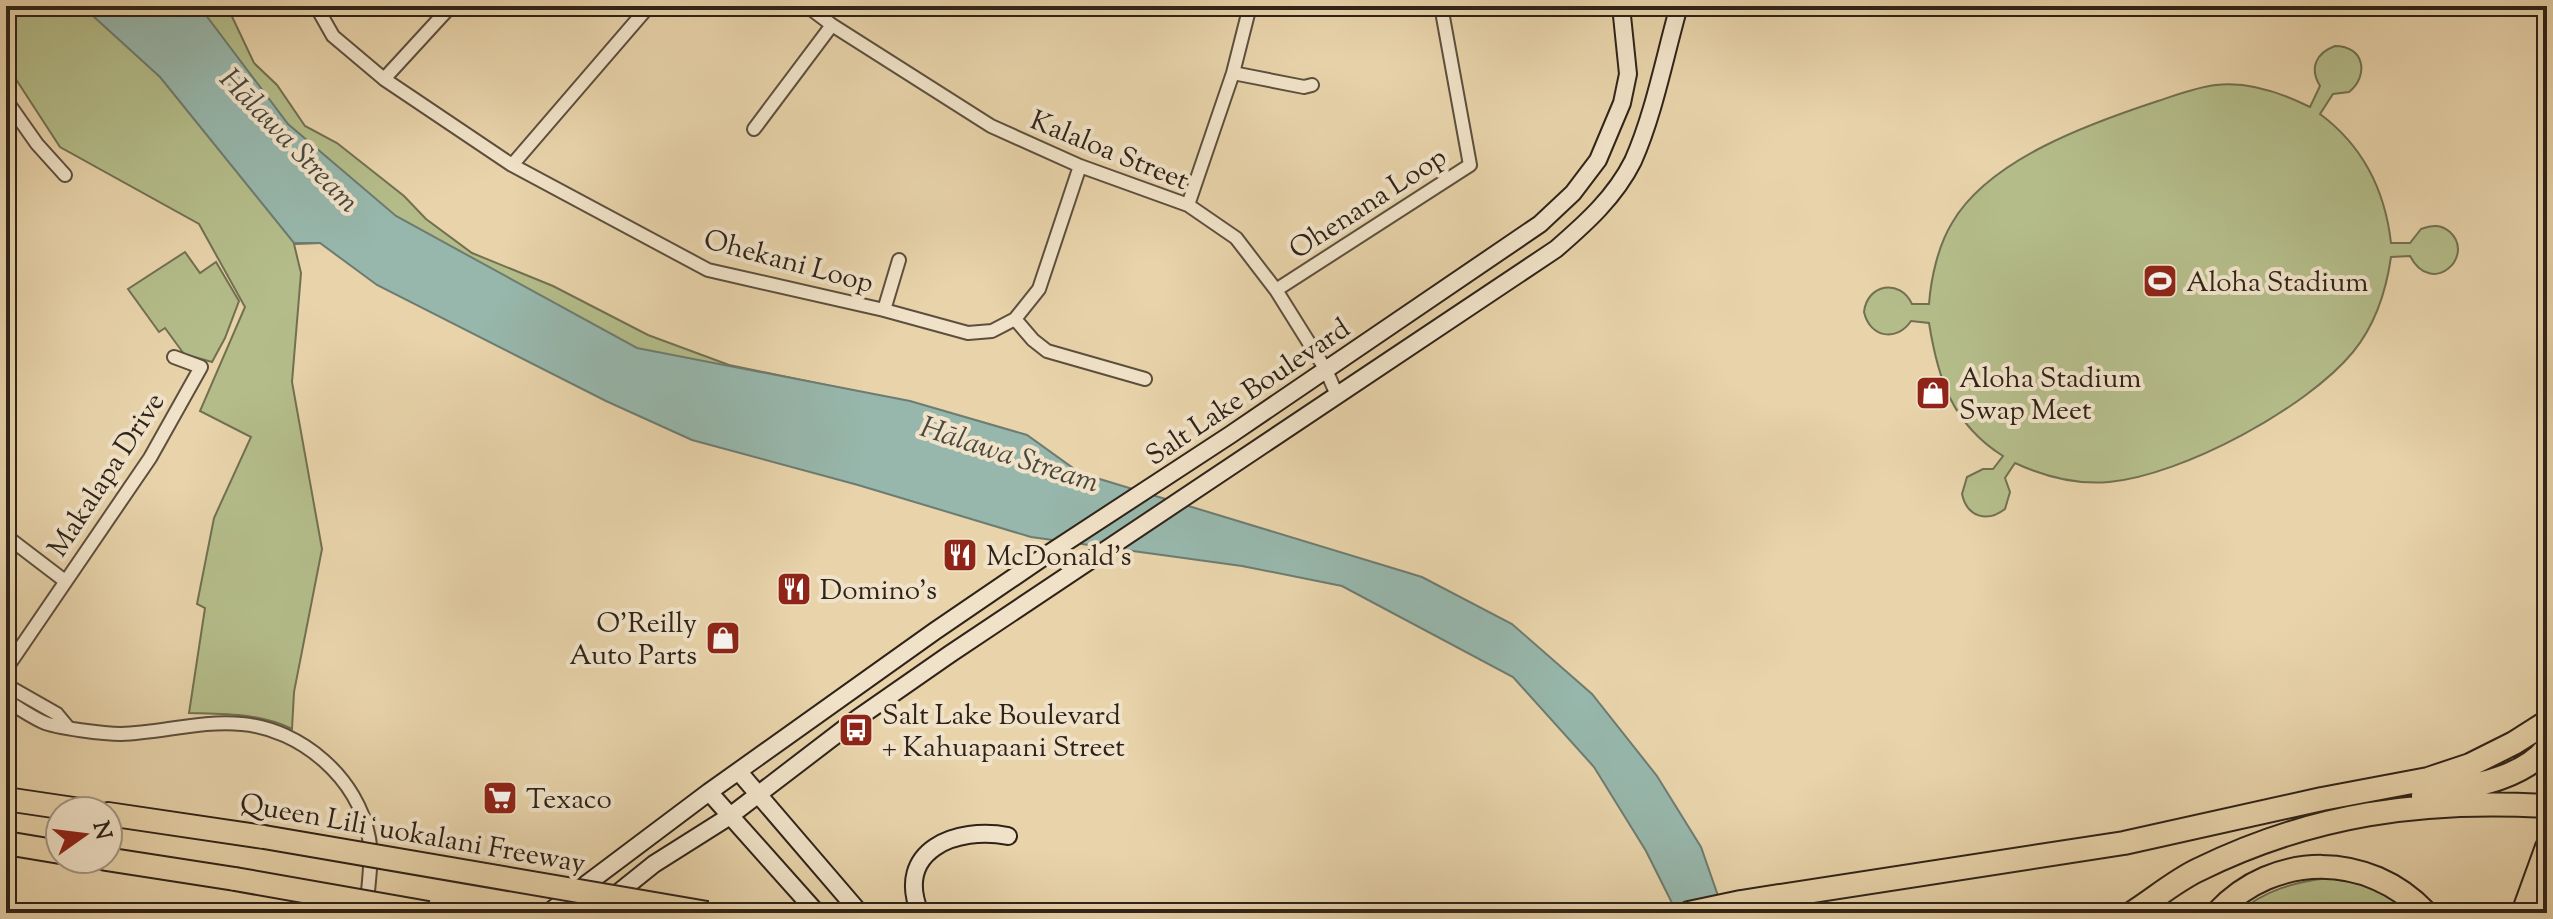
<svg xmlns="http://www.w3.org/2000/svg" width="2553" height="919" viewBox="0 0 2553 919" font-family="'Sorts Mill Goudy',serif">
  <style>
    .green { fill: #b4bd8a; stroke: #727052; stroke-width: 2 }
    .water { fill: #97b7ac; stroke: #6d7c71; stroke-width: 2 }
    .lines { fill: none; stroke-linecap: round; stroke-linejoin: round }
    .minor-casing { stroke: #5d4f3d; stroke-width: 16 }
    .secondary-casing { stroke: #2f2319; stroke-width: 20 }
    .motorway-casing { stroke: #2f2319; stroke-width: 26 }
    .minor { stroke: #f0e2c8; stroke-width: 12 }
    .secondary { stroke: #f0e2c8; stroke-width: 16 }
    .motorway { stroke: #e8d3aa; stroke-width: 22 }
    .motorway-bridge-casing { stroke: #2f2319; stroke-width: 26; stroke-linecap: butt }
    .motorway-bridge { stroke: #e8d3aa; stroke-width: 22 }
    .labels { text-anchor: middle; stroke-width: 8; stroke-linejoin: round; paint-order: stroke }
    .street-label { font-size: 28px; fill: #2f2319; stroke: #f0e2c8 }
    .poi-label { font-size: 28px; fill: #2f2319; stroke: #f0e2c8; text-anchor: start }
    .water-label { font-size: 30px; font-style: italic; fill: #49483e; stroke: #f0e2c8 }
  </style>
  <rect width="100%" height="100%" fill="#e8d3aa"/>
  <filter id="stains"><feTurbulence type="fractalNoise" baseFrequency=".0025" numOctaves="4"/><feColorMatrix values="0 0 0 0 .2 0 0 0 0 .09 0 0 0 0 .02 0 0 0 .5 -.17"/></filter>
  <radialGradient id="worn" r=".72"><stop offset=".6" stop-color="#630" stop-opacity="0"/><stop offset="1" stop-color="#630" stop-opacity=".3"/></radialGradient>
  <path class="green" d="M6,6H132L320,243L294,244L301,273L292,382L322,549L294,692L292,729C260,713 223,714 189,713L205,608L197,604L214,518L251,437L200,411L245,307L199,224L60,147L6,64Z
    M181,6H227L254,63L277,85L305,126L337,143L404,196L426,219L472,253L553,286L648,335L729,365L869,394L681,383L403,256Z
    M2335,46C2365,46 2369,76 2349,92L2333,94L2320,114C2363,146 2385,190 2391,243H2410L2421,229C2432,225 2441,224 2450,232C2476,256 2432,298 2410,256L2391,257C2386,292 2376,324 2353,352C2307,408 2183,475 2109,482C2076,485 2045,477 2015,463L2005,478L2010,492L2005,509C1987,523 1967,517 1962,494L1967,477L1983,469H1993L2003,456C1952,424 1938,379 1929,323L1911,321C1897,342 1870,338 1864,312C1867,284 1900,278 1912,304H1929C1931,278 1938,246 1952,223C1989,159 2091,123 2158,101C2176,95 2197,87 2216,85C2249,81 2282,93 2310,107L2320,86C2309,68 2316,53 2335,46Z
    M185,252L200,273L216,262L239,301L225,338L212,362L184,354L165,328L159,332L128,289Z
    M2329,878L2377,887L2414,913H2238C2265,890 2294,882 2329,878Z"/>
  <path class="water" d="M82,6H199L288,124L396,216L637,348L910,401L1027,435L1080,473L1422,577L1512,624L1592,694L1657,776L1701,847L1724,913H1677L1646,851L1594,767L1513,677L1342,586L1242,566L1031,537L858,485L692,440L606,401L377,285L320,243H294L160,77Z"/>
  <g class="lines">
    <g class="minor-casing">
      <path id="minor" d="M316,6L333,36L384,79L512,165L708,270L884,310L968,333L992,331L1015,319L1039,289L1080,166
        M807,6L832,25L991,126L1080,166L1188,205L1236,238L1276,290L1326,370L1337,395
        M1233,73L1304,87L1312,85
        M384,79L451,6
        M6,100L37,144L65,175
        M754,129L832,25
        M512,165L649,6
        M1188,205L1233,73L1250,6
        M1276,290L1470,165L1441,6
        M884,310L899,260
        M1015,319L1033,340L1047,351L1145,379
        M6,536L65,581
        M6,669L150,458L201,367L174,357
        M6,685L57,714L67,726
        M6,700C18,708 30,716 43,722C56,728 105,734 121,734C161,733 201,720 242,724C301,729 358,778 369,838C373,859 368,883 367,905"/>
    </g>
    <g class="secondary-casing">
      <path id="secondary" d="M739,772L860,913
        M709,792L817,913
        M548,913L709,792L935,631L1048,554L1230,435L1540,224L1573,193L1598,160L1622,103L1628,74L1621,6
        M593,913L654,864L730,816L858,718L950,654L1556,249C1586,223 1615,197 1633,161C1654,114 1665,55 1679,6
        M920,913C894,850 957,826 1008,836"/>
    </g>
    <g class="motorway-casing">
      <path id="motorway" d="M2423,796C2463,787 2519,782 2547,748
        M6,799L87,811
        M108,814L264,837
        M6,843L60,852
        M106,859L235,879
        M1689,913L1741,902L2124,843L2322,799L2428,779L2470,765L2514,743L2547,722
        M2132,913C2154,899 2175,881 2198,870C2312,814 2421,799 2547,806
        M2217,913C2274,851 2369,852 2426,913
        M2523,913L2547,847"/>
    </g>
    <use href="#minor" class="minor"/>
    <use href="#secondary" class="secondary"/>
    <use href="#motorway" class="motorway"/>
    <g class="motorway-bridge-casing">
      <path id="motorway-bridge" d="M264,837L707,913
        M235,879L428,913"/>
    </g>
    <use href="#motorway-bridge" class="motorway-bridge"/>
  </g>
  <defs>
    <g id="stadium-square" transform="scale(1.8)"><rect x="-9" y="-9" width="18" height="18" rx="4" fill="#8f2418" stroke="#f0e2c8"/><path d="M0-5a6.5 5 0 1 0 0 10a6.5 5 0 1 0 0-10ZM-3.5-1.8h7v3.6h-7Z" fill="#fff"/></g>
    <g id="shop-square" transform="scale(1.8)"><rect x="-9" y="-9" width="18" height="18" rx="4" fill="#8f2418" stroke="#f0e2c8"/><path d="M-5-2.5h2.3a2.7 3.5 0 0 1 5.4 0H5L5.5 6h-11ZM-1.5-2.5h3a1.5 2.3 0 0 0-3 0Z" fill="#fff"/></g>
    <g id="restaurant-square" transform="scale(1.8)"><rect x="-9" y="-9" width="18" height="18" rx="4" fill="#8f2418" stroke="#f0e2c8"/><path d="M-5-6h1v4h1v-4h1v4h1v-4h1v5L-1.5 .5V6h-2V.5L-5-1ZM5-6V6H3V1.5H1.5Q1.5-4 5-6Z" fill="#fff"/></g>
    <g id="bus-square" transform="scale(1.8)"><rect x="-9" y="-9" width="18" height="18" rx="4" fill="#8f2418" stroke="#f0e2c8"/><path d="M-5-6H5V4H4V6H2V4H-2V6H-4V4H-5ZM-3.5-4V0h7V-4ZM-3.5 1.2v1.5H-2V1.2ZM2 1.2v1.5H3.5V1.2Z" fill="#fff"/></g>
    <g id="supermarket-square" transform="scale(1.8)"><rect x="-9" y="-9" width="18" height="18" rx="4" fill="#8f2418" stroke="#f0e2c8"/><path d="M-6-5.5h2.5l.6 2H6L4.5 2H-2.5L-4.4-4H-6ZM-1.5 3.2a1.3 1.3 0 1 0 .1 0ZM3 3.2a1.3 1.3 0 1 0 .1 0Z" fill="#fff"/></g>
  </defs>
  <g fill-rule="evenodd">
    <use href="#stadium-square" x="2160" y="281"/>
    <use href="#shop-square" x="1933" y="393"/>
    <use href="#restaurant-square" x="960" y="555"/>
    <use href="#restaurant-square" x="794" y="589"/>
    <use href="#shop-square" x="723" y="638"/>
    <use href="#bus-square" x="856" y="730"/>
    <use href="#supermarket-square" x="500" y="798"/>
  </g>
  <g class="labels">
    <g class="street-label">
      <text transform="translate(1110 149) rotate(22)" y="10">Kalaloa Street</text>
      <text transform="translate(1367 202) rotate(-33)" y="10">Ohenana Loop</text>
      <text transform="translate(789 260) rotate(15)" y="10">Ohekani Loop</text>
      <text transform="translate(1247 391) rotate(-34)" y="10">Salt Lake Boulevard</text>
      <text transform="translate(105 474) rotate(-57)" y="10">Makalapa Drive</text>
      <text transform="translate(413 832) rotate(10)" y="10">Queen Liliʻuokalani Freeway</text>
    </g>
    <g class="poi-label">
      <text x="2186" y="291">Aloha Stadium</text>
      <text x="1959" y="387">Aloha Stadium<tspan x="1959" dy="32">Swap Meet</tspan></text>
      <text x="986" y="565">McDonald's</text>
      <text x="820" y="599">Domino's</text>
      <text x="697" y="632" text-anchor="end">O'Reilly<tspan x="697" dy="32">Auto Parts</tspan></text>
      <text x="882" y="724">Salt Lake Boulevard<tspan x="882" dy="32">+ Kahuapaani Street</tspan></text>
      <text x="526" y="808">Texaco</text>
    </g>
    <g class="water-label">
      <text transform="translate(290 140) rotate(46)" y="10">Hālawa Stream</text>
      <text transform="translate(1010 454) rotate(18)" y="10">Hālawa Stream</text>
    </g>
  </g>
  <rect width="2553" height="919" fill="none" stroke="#e8d3aa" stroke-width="32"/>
  <rect x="8" y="8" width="2537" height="903" fill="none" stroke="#2f2319" stroke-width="4"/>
  <rect x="16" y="16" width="2521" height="887" fill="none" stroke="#2f2319" stroke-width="2"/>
  <g transform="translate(84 835) rotate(76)"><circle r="38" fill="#f0e2c8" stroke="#a39682" stroke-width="2"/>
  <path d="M0-6L14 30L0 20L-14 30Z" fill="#8f2418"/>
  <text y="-12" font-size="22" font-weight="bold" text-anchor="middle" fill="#2f2319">N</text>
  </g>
  <rect width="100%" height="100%" filter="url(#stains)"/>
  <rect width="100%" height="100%" fill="url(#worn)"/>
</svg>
